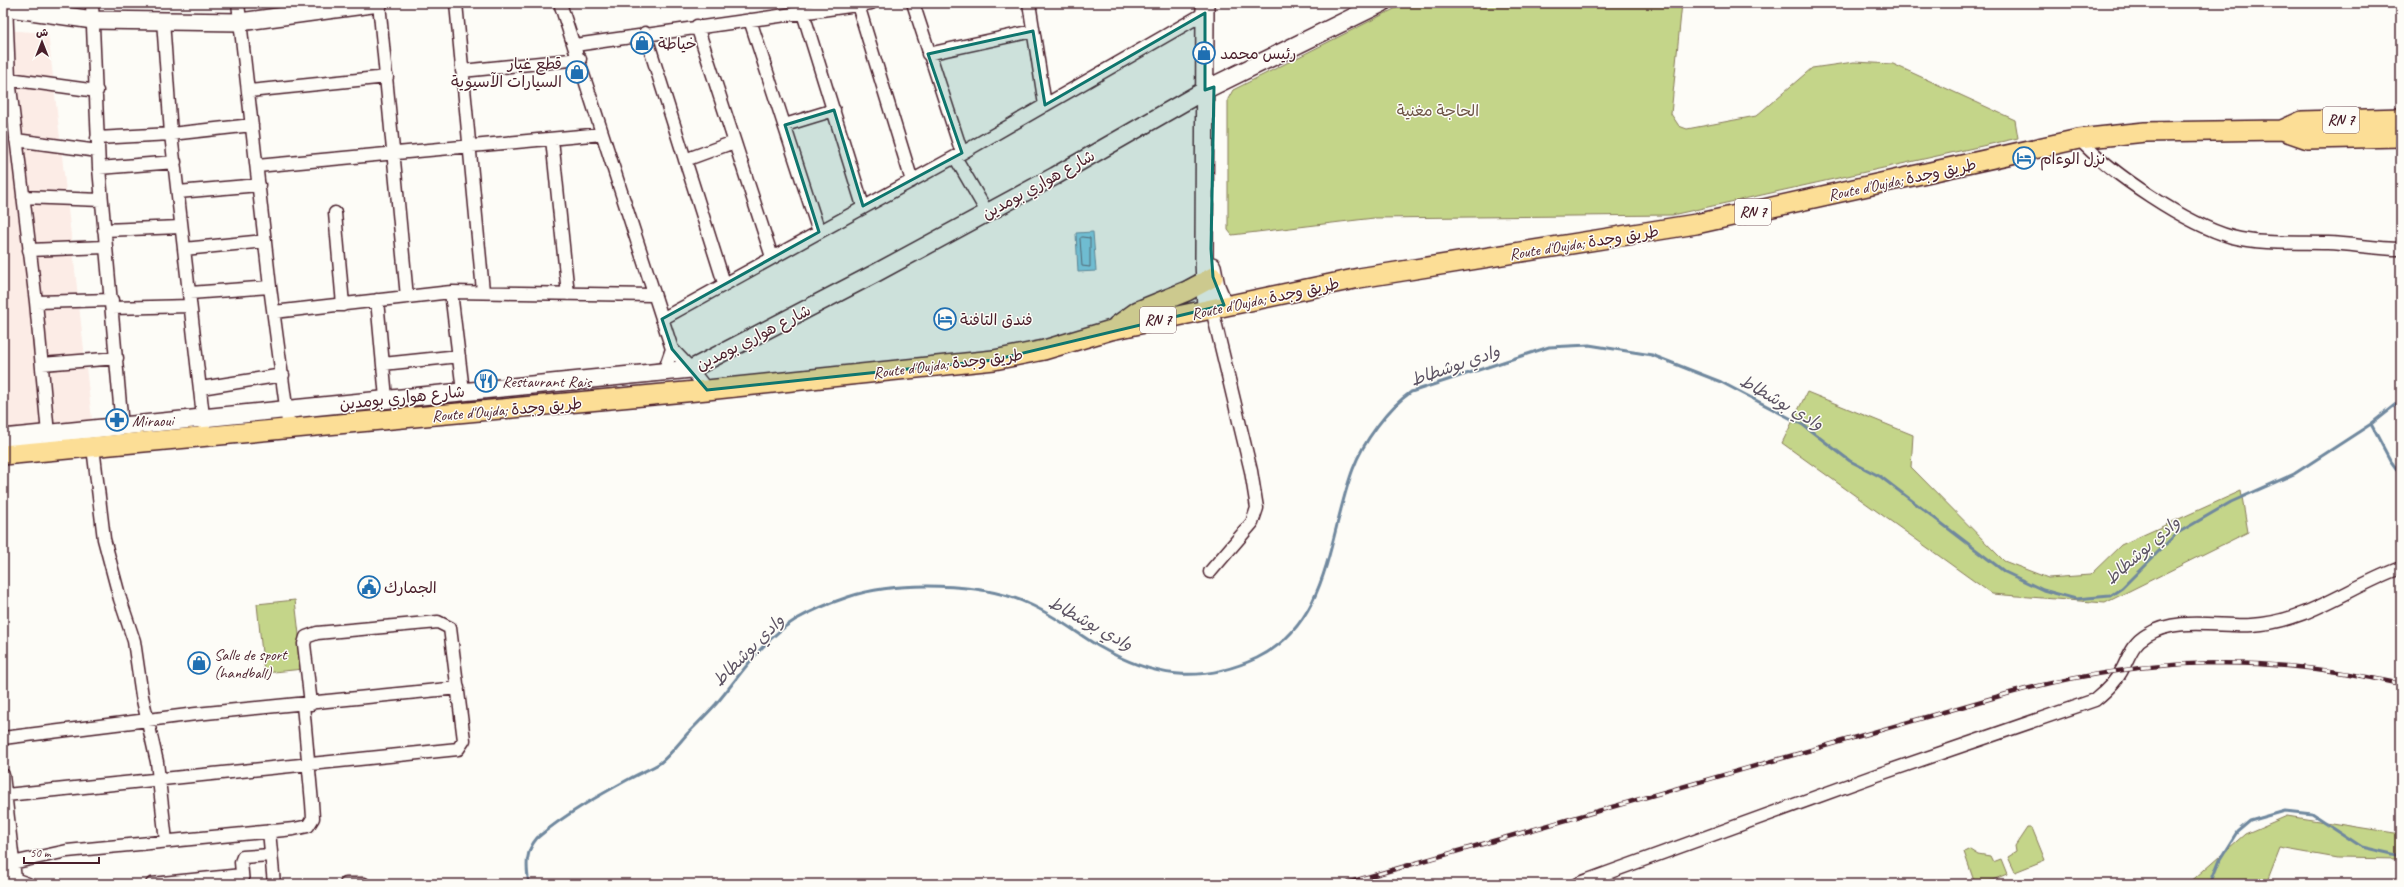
<svg xmlns="http://www.w3.org/2000/svg" width="2404" height="887" viewBox="0 0 2404 887" font-family="Caveat,'Playpen Sans Arabic',sans-serif">
  <style>
    .built { fill: #fcece6 }
    .green { fill: #c4d589; stroke: #877a5a }
    .water { fill: #88ceea; stroke: #6f889e }
    .lines { fill: none; stroke-linecap: round; stroke-linejoin: round }
    .shore { stroke: #636577; stroke-width: 1 }
    .stream { stroke: #6f889e; stroke-width: 3 }
    .street-casing { stroke: #4a1f2b; stroke-width: 15 }
    .secondary-casing { stroke: #4a1f2b; stroke-width: 20 }
    .primary-casing { stroke: #4a1f2b; stroke-width: 22 }
    .street { stroke: #fdfcf7; stroke-width: 12 }
    .secondary { stroke: #fdfcf7; stroke-width: 17 }
    .primary { stroke: #fcde96; stroke-width: 19 }
    .rail-casing { stroke: #4a1f2b; stroke-width: 4.5 }
    .rail { stroke: #fdfcf7; stroke-width: 3; stroke-dasharray: 9; stroke-linecap: butt }
    .marked { fill: #0f766e; fill-opacity: 0.2; stroke: #0f766e; stroke-width: 3; stroke-linejoin: round }
    .labels { text-anchor: middle; stroke-width: 3; stroke-linejoin: round; paint-order: stroke }
    .shield { fill: #fdfcf7; stroke: #806168; stroke-width: 1 }
    .shield-label { font-size: 15px; font-weight: bold; fill: #4a1f2b }
    .poi-label { font-size: 16px; fill: #4a1f2b; stroke: #fdfcf7; text-anchor: start }
    .park-label { font-size: 16px; fill: #6f5647; stroke: #fdfcf7 }
    .street-label { font-size: 16px; fill: #4a1f2b; stroke: #fdfcf7 }
    .water-label { font-size: 17px; font-style: italic; fill: #5d5464; stroke: #fdfcf7 }
  </style>
  <rect width="100%" height="100%" fill="#fdfcf7"/>
  <filter id="ink" filterUnits="userSpaceOnUse"><feTurbulence type="fractalNoise" baseFrequency=".025" numOctaves="2"/><feDisplacementMap in="SourceGraphic" scale="8" xChannelSelector="R" yChannelSelector="G"/><feConvolveMatrix kernelMatrix="1 2 1 2 8 2 1 2 1" color-interpolation-filters="sRGB"/></filter>
  <g filter="url(#ink)">
    <path class="built" d="M3,30L48,33L95,446L3,453Z"/>
    <path class="green" d="M1406,3H1682L1671,114L1679,126L1687,129L1756,116L1812,68L1854,62L1893,64L2015,120L2018,138L1672,215L1374,218L1232,235L1228,230V99L1233,90Z
      M1807,392L1913,435L1911,467L2004,561L2048,578L2090,575L2121,545L2241,491L2248,532L2105,603L1992,594L1782,443Z
      M295,600L303,669L264,673L257,604Z
      M2287,816L2401,834V859L2337,858L2280,848L2266,884H2188L2245,834Z
      M2027,828H2032L2045,860L2015,872L2008,857L2016,852L2015,846Z
      M1970,849L1978,854L1990,856L1993,862L2001,859L2007,874L1983,884H1975L1964,852Z"/>
    <path class="water" d="M1093,232L1096,271L1078,272L1076,233Z"/>
    <g class="lines">
      <path class="shore" d="M1082,237L1090,238V267L1082,266L1080,239Z"/>
      <path class="stream" d="M2371,424L2390,460L2401,475
        M529,884C526,867 525,852 537,838C564,815 598,796 629,779C639,773 651,769 660,763C670,755 679,743 688,733C697,724 707,714 716,704C740,676 762,640 795,620C811,611 830,603 848,597C896,581 983,582 1029,604C1054,615 1075,632 1098,646C1152,677 1199,685 1257,658C1330,623 1328,536 1353,469C1363,442 1388,408 1411,392L1549,347L1589,345L1652,355L1721,382L1803,425L1850,461L1881,477L2005,572L2043,590L2076,599L2110,596L2122,588L2176,534L2231,502L2294,474L2371,424L2401,400
        M2210,884L2220,859L2237,832L2250,821L2285,811L2312,814L2362,847L2401,856"/>
      <g class="street-casing">
        <path id="street" d="M6,3L9,79L36,302L48,434
          M92,3L99,168L122,427
          M238,3L270,287L289,429
          M379,3L407,297
          M456,3L483,291
          M560,3L672,349L691,369L707,390
          M913,3L962,153
          M1029,3L1045,105
          M858,5L912,181
          M803,13L863,206
          M163,20L171,134L204,425
          M750,20L819,232
          M697,26L772,257
          M645,33L724,283
          M575,45L871,3
          M928,54L1033,31
          M462,71L580,59
          M9,79L97,91
          M249,91L387,77
          M785,125L834,110
          M97,138L171,134L252,125
          M552,139L568,294
          M2079,139C2112,174 2186,224 2232,237C2263,245 2297,242 2328,243C2353,244 2376,249 2401,249
          M16,140L98,151
          M955,157L987,212
          M685,160L734,142
          M257,166L602,134
          M99,168L175,162
          M178,192L259,185
          M23,197L101,200
          M335,213L343,305
          M104,230L181,227
          M184,249L265,241
          M29,250L105,247
          M451,292L463,391
          M190,293L270,287
          M377,300L386,398
          M36,302L112,300
          M112,308L190,306
          M274,312L451,292L653,295
          M662,319L962,153L1205,13
          M42,364L117,358
          M383,364L459,356
          M664,372L672,349
          M201,388L283,375
          M93,447L104,539L120,599L134,641L142,696L157,762L166,841
          M1210,572L1252,523L1257,508L1251,471L1212,309
          M3,738L196,714L458,688
          M3,775L15,879
          M6,795L458,749L464,740L450,628L438,622L317,633L306,637L304,644L311,704
          M269,831L274,884
          M3,865L67,851L294,829L308,826L313,818L312,803L303,705
          M3,875L28,884
          M152,884L242,875
          M243,884L241,862L243,857L270,855
          M346,884H364
          M1577,884L1874,776L2095,700C2106,691 2117,681 2123,668C2130,654 2133,643 2147,635C2177,616 2219,627 2252,625C2308,622 2350,586 2401,568"/>
      </g>
      <g class="secondary-casing">
        <path id="secondary" d="M1205,3L1204,260L1206,310
          M3,7L93,20L240,22L379,3
          M1212,266L1216,286L1224,305
          M3,438L691,369L874,274L1055,176L1205,90L1382,3"/>
      </g>
      <g class="primary-casing">
        <path id="primary" d="M2282,130L2302,121L2401,118
          M1117,326L1138,311L1187,291L1213,277
          M3,455L707,390L994,360L1044,350L1111,330L1359,278L1696,224L2079,139L2145,132L2282,130L2308,139L2401,137"/>
      </g>
      <use href="#street" class="street"/>
      <use href="#secondary" class="secondary"/>
      <use href="#primary" class="primary"/>
      <g class="rail-casing">
        <path id="rail" d="M1343,884L2010,693C2146,657 2264,653 2401,684"/>
      </g>
      <use href="#rail" class="rail"/>
    </g>
  </g>
  <path class="marked" d="M1205,13V90L1214,87L1211,249L1213,277L1224,305L994,360L707,390L672,349L662,319L819,232L785,125L834,110L863,206L962,153L928,54L1033,31L1045,105Z"/>
  <defs>
    <g id="shop-ring" transform="scale(1.15)"><circle r="9.5" fill="#fdfcf7" stroke="#1f6fb2" stroke-width="1.5"/><path d="M-5-2.5h2.3a2.7 3.5 0 0 1 5.4 0H5L5.5 6h-11ZM-1.5-2.5h3a1.5 2.3 0 0 0-3 0Z" fill="#1f6fb2"/></g>
    <g id="hotel-ring" transform="scale(1.15)"><circle r="9.5" fill="#fdfcf7" stroke="#1f6fb2" stroke-width="1.5"/><path d="M-6-4.5h1.5V1H6V5H4.5V3h-9V5H-6ZM-4 0a1.8 1.8 0 1 1 3.6 0ZM.5 0V-2.5h3Q6-2.5 6 0Z" fill="#1f6fb2"/></g>
    <g id="restaurant-ring" transform="scale(1.15)"><circle r="9.5" fill="#fdfcf7" stroke="#1f6fb2" stroke-width="1.5"/><path d="M-5-6h1v4h1v-4h1v4h1v-4h1v5L-1.5 .5V6h-2V.5L-5-1ZM5-6V6H3V1.5H1.5Q1.5-4 5-6Z" fill="#1f6fb2"/></g>
    <g id="pharmacy-ring" transform="scale(1.15)"><circle r="9.5" fill="#fdfcf7" stroke="#1f6fb2" stroke-width="1.5"/><path d="M-2-6h4v4h4v4h-4v4h-4v-4h-4v-4h4Z" fill="#1f6fb2"/></g>
    <g id="civic-ring" transform="scale(1.15)"><circle r="9.5" fill="#fdfcf7" stroke="#1f6fb2" stroke-width="1.5"/><path d="M-.6-6.5H3V-4.5H.6V-3L4-1V1h2V6H-6V1h2V-1L-.6-3ZM-1.2 2.5V6h2.4V2.5Z" fill="#1f6fb2"/></g>
  </defs>
  <g fill-rule="evenodd">
    <use href="#shop-ring" x="642" y="43"/>
    <use href="#shop-ring" x="1204" y="53"/>
    <use href="#shop-ring" x="577" y="72"/>
    <use href="#hotel-ring" x="2024" y="158"/>
    <use href="#hotel-ring" x="945" y="319"/>
    <use href="#restaurant-ring" x="486" y="381"/>
    <use href="#pharmacy-ring" x="117" y="420"/>
    <use href="#civic-ring" x="369" y="587"/>
    <use href="#shop-ring" x="199" y="663"/>
  </g>
  <g class="labels">
    <g class="shield">
      <rect x="2323" y="107" width="36" height="26" rx="3"/>
      <rect x="1735" y="199" width="36" height="26" rx="3"/>
      <rect x="1140" y="307" width="36" height="26" rx="3"/>
    </g>
    <g class="shield-label">
      <text x="2341" y="125">RN 7</text>
      <text x="1753" y="217">RN 7</text>
      <text x="1158" y="325">RN 7</text>
    </g>
    <g class="poi-label">
      <text x="658" y="49">خياطة</text>
      <text x="1220" y="59">رئيس محمد</text>
      <text x="562" y="69" text-anchor="end">قطع غيار<tspan x="562" dy="18">السيارات الآسيوية</tspan></text>
      <text x="2040" y="164">نزل الوءام</text>
      <text x="960" y="325">فندق التافنة</text>
      <text x="502" y="387">Restaurant Rais</text>
      <text x="132" y="426">Miraoui</text>
      <text x="384" y="593">الجمارك</text>
      <text x="214" y="660">Salle de sport<tspan x="214" dy="18">(handball)</tspan></text>
    </g>
    <g class="park-label">
      <text x="1438" y="116">الحاجة مغنية</text>
    </g>
    <g class="street-label">
      <text transform="translate(1902 179) rotate(-12)" y="6">Route d'Oujda; طريق وجدة</text>
      <text transform="translate(1038 184) rotate(-29)" y="6">شارع هواري بومدين</text>
      <text transform="translate(1584 242) rotate(-9)" y="6">Route d'Oujda; طريق وجدة</text>
      <text transform="translate(1265 298) rotate(-12)" y="6">Route d'Oujda; طريق وجدة</text>
      <text transform="translate(753 337) rotate(-27)" y="6">شارع هواري بومدين</text>
      <text transform="translate(948 363) rotate(-7)" y="6">Route d'Oujda; طريق وجدة</text>
      <text transform="translate(402 397) rotate(-6)" y="6">شارع هواري بومدين</text>
      <text transform="translate(507 409) rotate(-5)" y="6">Route d'Oujda; طريق وجدة</text>
    </g>
    <g class="water-label">
      <text transform="translate(1455 365) rotate(-19)" y="6">وادي بوشطاط</text>
      <text transform="translate(1782 402) rotate(30)" y="6">وادي بوشطاط</text>
      <text transform="translate(2142 550) rotate(-41)" y="6">وادي بوشطاط</text>
      <text transform="translate(1091 623) rotate(29)" y="6">وادي بوشطاط</text>
      <text transform="translate(748 650) rotate(-45)" y="6">وادي بوشطاط</text>
    </g>
  </g>
  <rect width="2404" height="887" fill="none" stroke="#fdfcf7" stroke-width="16"/>
  <rect x="8" y="8" width="2388" height="871" fill="none" stroke="#4a1f2b" stroke-width="1.5" filter="url(#ink)"/>
  <g transform="translate(42 42)" stroke="#fdfcf7" stroke-width="3" paint-order="stroke">
  <path d="M0-3L7 15L0 10L-7 15Z" fill="#4a1f2b"/>
  <text y="-6" font-size="11" font-weight="bold" text-anchor="middle" fill="#4a1f2b">ش</text>
  </g>
  <path d="M24 857v6h75v-6" fill="none" stroke="#4a1f2b" stroke-width="2"/>
  <text x="30" y="857" font-size="12" fill="#4a1f2b" stroke="#fdfcf7" stroke-width="3" paint-order="stroke">50 m</text>
</svg>
